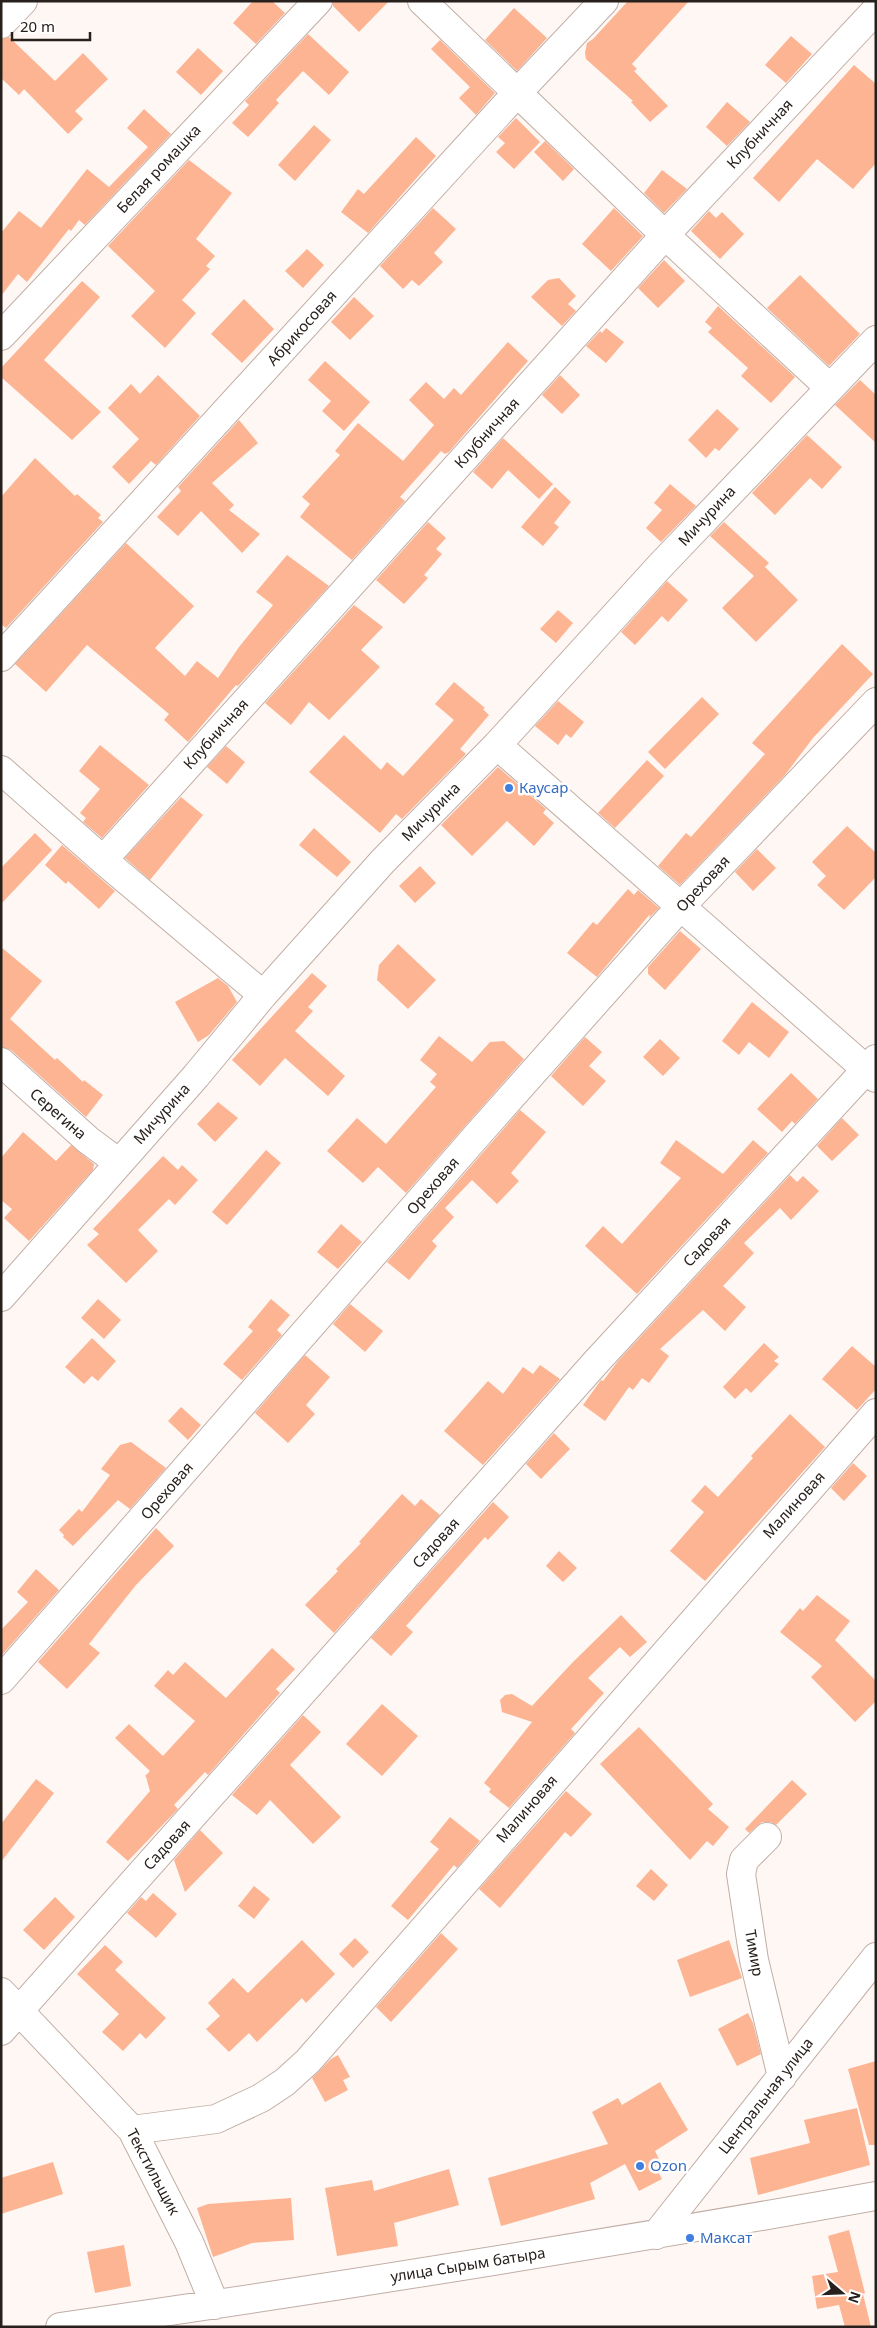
<svg xmlns="http://www.w3.org/2000/svg" width="877" height="2328" viewBox="0 0 877 2328" font-family="'Noto Sans',sans-serif">
  <style>
    .building { fill: #fcb493 }
    .lines { fill: none; stroke-linecap: round; stroke-linejoin: round }
    .minor-casing { stroke: #c0aea6; stroke-width: 30 }
    .minor { stroke: #fff; stroke-width: 28 }
    .shop-dot { fill: #3f7fe0; stroke: #fff; stroke-width: 2 }
    .labels { text-anchor: middle; stroke-width: 5; stroke-linejoin: round; paint-order: stroke }
    .street-label { font-size: 15px; fill: #27201d; stroke: #fff }
    .shop-label { font-size: 15px; fill: #366cbe; stroke: #fff; text-anchor: start }
  </style>
  <rect width="100%" height="100%" fill="#fff7f3"/>
  <path class="building" d="M253,1H272L285,13L256,44L233,23Z
    M333,1H389L359,32L333,6Z
    M628,1H689L632,64L637,69L634,71L668,106L650,122L631,102L633,101L586,59L585,53L587,43L593,39Z
    M514,8L547,38L517,71L485,40Z
    M308,34L349,72L329,95L303,71L276,100L279,103L248,137L232,123L249,105L245,101Z
    M791,36L812,54L786,83L765,65Z
    M9,37L55,81L83,53L108,79L75,111L83,119L68,134L24,89L19,95L1,78V39Z
    M440,40L495,93L476,115L459,98L470,87L431,49Z
    M198,48L223,71L201,95L176,72Z
    M854,65L876,84V163L853,189L817,159L779,202L753,178Z
    M727,102L750,122L727,146L706,127Z
    M144,109L171,134L85,225L79,220L71,231L69,229L27,282L18,274L1,296V233L19,211L41,228L87,169L109,187L148,147L127,128Z
    M516,118L540,142L514,169L496,152L505,143L498,137Z
    M314,125L331,140L295,181L278,165Z
    M416,137L436,156L368,233L341,212L358,189L364,194Z
    M545,141L574,169L563,181L534,152Z
    M189,160L232,193L196,239L215,256L206,266L210,269L182,300L196,313L165,348L131,316L155,291L108,246Z
    M662,170L687,189L664,213L644,193Z
    M433,208L456,229L434,253L443,262L419,286L412,280L403,289L380,266Z
    M614,208L643,236L611,271L582,244Z
    M709,211L716,218L722,212L744,234L720,259L691,231Z
    M307,249L324,265L303,288L285,271Z
    M664,260L685,281L658,308L638,288Z
    M800,275L860,334L829,366L767,308Z
    M559,278L576,296L568,304L576,311L562,326L531,297L548,280Z
    M82,281L100,297L44,360L101,412L72,440L1,377V368Z
    M354,297L374,316L350,340L331,322Z
    M244,299L274,329L242,363L211,334Z
    M718,306L795,377L771,403L741,376L748,368L708,332L712,328L705,322Z
    M606,328L624,342L606,363L586,346L600,331L602,333Z
    M508,342L528,361L449,452L445,454L441,451L400,497L405,501L352,560L300,517L310,504L302,497L340,455L335,451L358,423L403,461L434,425L409,400L426,382L444,399L454,388L461,395Z
    M325,361L370,402L344,431L322,411L331,401L308,380Z
    M158,375L200,416L156,465L151,461L129,484L112,467L139,439L108,408L131,384L140,394Z
    M560,375L580,395L562,414L542,395Z
    M860,380L876,395V443L835,405Z
    M717,409L739,429L719,451L715,448L706,458L688,440Z
    M239,420L258,443L212,483L234,505L229,510L260,534L242,553L201,511L178,536L157,517L181,491L178,487Z
    M807,435L842,467L822,489L810,478L775,515L752,493Z
    M503,438L553,484L539,499L508,470L492,489L473,472Z
    M35,458L75,496L77,494L101,515L98,518L103,522L6,628L1,624V497Z
    M670,484L696,506L661,542L646,528L662,510L654,503Z
    M555,487L571,502L554,523L559,527L543,546L521,527Z
    M428,522L446,538L436,549L442,554L424,575L428,578L404,604L376,580Z
    M724,522L769,563L765,567L798,600L756,642L722,608L754,576L710,536Z
    M126,543L194,606L155,648L185,676L197,661L218,678L239,647L273,605L256,592L287,555L329,586L238,686L236,685L188,742L164,720L169,714L87,645L46,692L15,664Z
    M667,581L688,600L668,622L662,616L635,645L621,632Z
    M354,605L383,627L361,650L380,667L329,720L309,702L291,725L265,703Z
    M558,610L573,623L556,643L540,629Z
    M842,644L873,674L813,738L785,775L680,885L658,866L686,833L691,837L765,754L752,743Z
    M454,682L485,708L483,709L489,715L460,749L466,754L402,819L396,814L380,833L309,772L344,735L381,770L387,762L403,776L454,720L435,704Z
    M702,697L719,714L665,769L648,752Z
    M558,701L584,722L571,738L566,734L558,745L535,726Z
    M100,745L149,785L102,838L83,822L86,818L80,813L100,789L79,771Z
    M226,746L245,762L227,784L207,767Z
    M647,760L664,776L615,828L598,813Z
    M498,767L546,809L543,813L554,823L534,846L507,821L472,856L441,825Z
    M181,797L203,815L150,880L125,858Z
    M847,826L876,853V877L844,910L817,885L826,876L812,862Z
    M314,828L351,862L337,877L299,845Z
    M35,833L52,850L1,904V868Z
    M62,845L115,891L99,909L68,881L66,884L45,865Z
    M757,849L776,868L753,891L735,872Z
    M420,866L436,883L415,903L399,886Z
    M628,889L634,895L638,890L659,908L649,918L650,914L597,977L567,953L593,922L597,925Z
    M680,931L701,949L665,990L648,974V967Z
    M398,944L436,980L408,1009L377,980L379,965Z
    M1,947L42,981L10,1019L55,1060L57,1058L83,1082L84,1080L103,1095L86,1117L11,1050L1,1047Z
    M312,973L327,986L308,1007L313,1011L295,1031L345,1076L328,1096L285,1058L260,1086L232,1060Z
    M218,978L228,986L237,1002L209,1035L198,1042L175,1002Z
    M752,1002L789,1032L769,1058L749,1042L739,1055L722,1041Z
    M439,1036L472,1062L490,1042L504,1041L524,1059L406,1193L378,1167L363,1183L327,1151L357,1118L386,1144L436,1087L430,1082L437,1074L420,1060Z
    M585,1037L602,1052L589,1066L606,1081L583,1106L551,1076Z
    M660,1039L680,1058L663,1076L643,1057Z
    M791,1073L818,1099L795,1124L792,1121L782,1132L757,1109Z
    M218,1102L238,1118L215,1142L197,1124Z
    M520,1110L546,1132L511,1173L519,1181L497,1204L472,1180L445,1208L454,1217L432,1241L437,1246L409,1280L387,1262Z
    M842,1118L859,1135L832,1161L817,1146Z
    M23,1132L56,1161L71,1145L94,1164L93,1170L29,1241L4,1218L12,1209L1,1200V1158Z
    M676,1140L723,1174L753,1140L768,1153L637,1294L585,1246L603,1226L622,1244L681,1178L660,1163Z
    M266,1150L281,1163L227,1225L212,1212Z
    M163,1156L178,1170L182,1165L198,1180L175,1205L169,1199L138,1230L158,1251L126,1283L87,1245L99,1234L93,1229Z
    M790,1175L797,1182L803,1176L819,1191L791,1220L780,1208L744,1243L754,1253L723,1286L746,1307L725,1331L703,1310L660,1349L669,1356L649,1383L642,1378L633,1390L629,1387L605,1421L583,1405L601,1380L603,1381L618,1361Z
    M341,1224L362,1242L338,1269L317,1252Z
    M98,1299L121,1320L104,1339L81,1318Z
    M271,1299L290,1315L277,1330L282,1335L242,1380L223,1364L253,1331L248,1327Z
    M350,1304L383,1331L365,1352L333,1324Z
    M92,1338L116,1361L98,1381L92,1376L84,1384L65,1367Z
    M764,1343L779,1357L774,1361L779,1364L751,1393L746,1388L735,1399L723,1387Z
    M852,1346L876,1367V1389L857,1410L822,1379Z
    M305,1355L330,1377L306,1405L315,1414L288,1443L255,1413Z
    M540,1365L560,1379L483,1465L444,1431L488,1381L503,1394L523,1367L533,1374Z
    M181,1407L201,1425L188,1440L168,1421Z
    M790,1414L825,1447L705,1581L670,1551L704,1512L691,1501L705,1485L718,1497L753,1458L751,1456Z
    M554,1433L570,1449L541,1479L526,1464Z
    M131,1442L166,1468L130,1509L118,1500L73,1546L63,1537L64,1535L59,1530L79,1509L82,1512L110,1475L101,1469L120,1445Z
    M853,1463L867,1476L844,1501L831,1488Z
    M402,1494L415,1506L421,1499L440,1515L334,1633L305,1605L338,1571L336,1569L361,1543L359,1542Z
    M493,1502L509,1517L488,1540L485,1537L406,1626L413,1632L391,1656L371,1638Z
    M156,1528L174,1546L136,1585L89,1644L100,1653L67,1689L38,1662Z
    M559,1551L577,1568L563,1582L546,1566Z
    M36,1569L59,1590L1,1656V1630L28,1602L17,1592Z
    M817,1595L850,1621L835,1640L876,1681V1701L855,1722L811,1677L822,1666L780,1632L800,1608L803,1611Z
    M621,1615L647,1642L630,1657L620,1647L588,1678L604,1693L571,1729L575,1733L509,1808L489,1792L491,1789L484,1783L532,1722L502,1712L500,1700L505,1695L512,1694L532,1706L572,1663Z
    M272,1648L295,1669L276,1689L280,1693L208,1775L205,1772L174,1805L178,1809L128,1861L106,1842L150,1791L146,1777L156,1785L145,1776L150,1771L115,1738L129,1724L163,1756L195,1721L154,1686L168,1670L173,1675L185,1662L226,1698Z
    M382,1704L418,1736L382,1776L346,1744Z
    M303,1715L321,1732L290,1765L341,1817L313,1844L270,1800L257,1815L232,1795Z
    M639,1727L713,1804L708,1809L729,1827L713,1846L707,1841L690,1860L600,1764Z
    M36,1779L54,1793L1,1862V1824Z
    M792,1780L807,1794L776,1825L771,1822H762L749,1833L745,1829Z
    M566,1791L592,1814L571,1837L565,1832L500,1908L479,1889Z
    M450,1817L480,1841L457,1868L454,1865L408,1920L391,1906L439,1849L430,1842Z
    M200,1830L223,1853L185,1892L174,1860Z
    M651,1869L668,1885L654,1901L636,1886Z
    M254,1886L270,1899L254,1919L238,1906Z
    M153,1893L177,1914L156,1938L127,1913L141,1897L146,1901Z
    M55,1897L75,1917L44,1950L23,1930Z
    M441,1933L458,1949L391,2022L376,2007Z
    M355,1938L369,1952L353,1968L339,1954Z
    M302,1940L335,1974L306,2003L302,1998L257,2042L249,2033L229,2052L206,2029L220,2016L208,2003L233,1978L248,1993Z
    M729,1940L742,1978L690,1997L677,1960Z
    M105,1945L123,1962L115,1970L166,2018L146,2039L140,2033L123,2051L102,2032L119,2014L77,1974Z
    M748,2013L753,2023L761,2054L737,2066L718,2029Z
    M338,2055L350,2077L343,2080L348,2090L325,2102L312,2078L331,2059Z
    M876,2061V2145H869L848,2069Z
    M660,2082L688,2130L655,2151L661,2163L655,2166L662,2179L639,2191L625,2164L590,2183L595,2199L501,2226L488,2178L608,2144L592,2112L618,2098L622,2105Z
    M857,2108L870,2165L758,2195L750,2158L810,2143L804,2120Z
    M53,2162L63,2194L1,2214V2178Z
    M449,2169L459,2205L394,2223L398,2246L337,2256L325,2188L372,2180L374,2191Z
    M291,2198L294,2240L252,2243L213,2257L197,2208L208,2204Z
    M849,2230L865,2293L863,2294L871,2327H845L839,2305L817,2309L812,2276L838,2272L828,2236Z
    M124,2245L131,2286L95,2293L87,2252Z"/>
  <g class="lines">
    <g class="minor-casing">
      <path id="minor" d="M422,1L665,235L830,388
        M1,24L23,1
        M1,336L318,1
        M1,657L517,93L604,1
        M497,745L876,1078
        M1,770L103,860L263,995
        M103,860L665,235L876,10
        M1,1062L88,1140L119,1163
        M1,1297L196,1076L263,995L383,861L497,745L660,566L876,340
        M1,1680L480,1132L681,906L876,702
        M767,1837L744,1860L741,1874L754,1960L782,2077
        M1,1992L132,2130L189,2242L215,2305
        M1,2031L597,1361L876,1059
        M132,2130L216,2119L261,2098L285,2082L308,2061L876,1413
        M656,2235L876,1957
        M60,2327C333,2288 605,2244 876,2196"/>
    </g>
    <use href="#minor" class="minor"/>
  </g>
  <g class="shop-dot">
    <circle cx="509" cy="788" r="5"/>
    <circle cx="640" cy="2166" r="5"/>
    <circle cx="690" cy="2238" r="5"/>
  </g>
  <g class="labels">
    <g class="street-label">
      <text transform="translate(760 134) rotate(-47)" y="5">Клубничная</text>
      <text transform="translate(159 169) rotate(-47)" y="5">Белая ромашка</text>
      <text transform="translate(302 328) rotate(-48)" y="5">Абрикосовая</text>
      <text transform="translate(487 433) rotate(-48)" y="5">Клубничная</text>
      <text transform="translate(707 516) rotate(-47)" y="5">Мичурина</text>
      <text transform="translate(216 734) rotate(-48)" y="5">Клубничная</text>
      <text transform="translate(431 812) rotate(-45)" y="5">Мичурина</text>
      <text transform="translate(703 884) rotate(-47)" y="5">Ореховая</text>
      <text transform="translate(58 1114) rotate(41)" y="5">Серегина</text>
      <text transform="translate(162 1114) rotate(-48)" y="5">Мичурина</text>
      <text transform="translate(433 1186) rotate(-49)" y="5">Ореховая</text>
      <text transform="translate(707 1242) rotate(-47)" y="5">Садовая</text>
      <text transform="translate(167 1491) rotate(-49)" y="5">Ореховая</text>
      <text transform="translate(794 1505) rotate(-48)" y="5">Малиновая</text>
      <text transform="translate(436 1543) rotate(-48)" y="5">Садовая</text>
      <text transform="translate(527 1809) rotate(-49)" y="5">Малиновая</text>
      <text transform="translate(167 1845) rotate(-48)" y="5">Садовая</text>
      <text transform="translate(754 1953) rotate(80)" y="5">Тимир</text>
      <text transform="translate(766 2096) rotate(-52)" y="5">Центральная улица</text>
      <text transform="translate(153 2172) rotate(62)" y="5">Текстильщик</text>
      <text transform="translate(468 2265) rotate(-9)" y="5">улица Сырым батыра</text>
    </g>
    <g class="shop-label">
      <text x="519" y="793">Каусар</text>
      <text x="650" y="2171">Ozon</text>
      <text x="700" y="2243">Максат</text>
    </g>
  </g>
  <rect width="877" height="2328" fill="none" stroke="#27201d" stroke-width="5"/>
  <g transform="translate(842 2293) rotate(109)" stroke="#ffffff" stroke-width="4" paint-order="stroke">
  <path d="M0-4L9 19L0 12L-9 19Z" fill="#27201d"/>
  <text y="-8" font-size="14" font-weight="bold" text-anchor="middle" fill="#27201d">N</text>
  </g>
  <path d="M12 32v8h78v-8" fill="none" stroke="#27201d" stroke-width="2.5"/>
  <text x="20" y="32" font-size="15" fill="#27201d" stroke="#ffffff" stroke-width="4" paint-order="stroke">20 m</text>
</svg>
